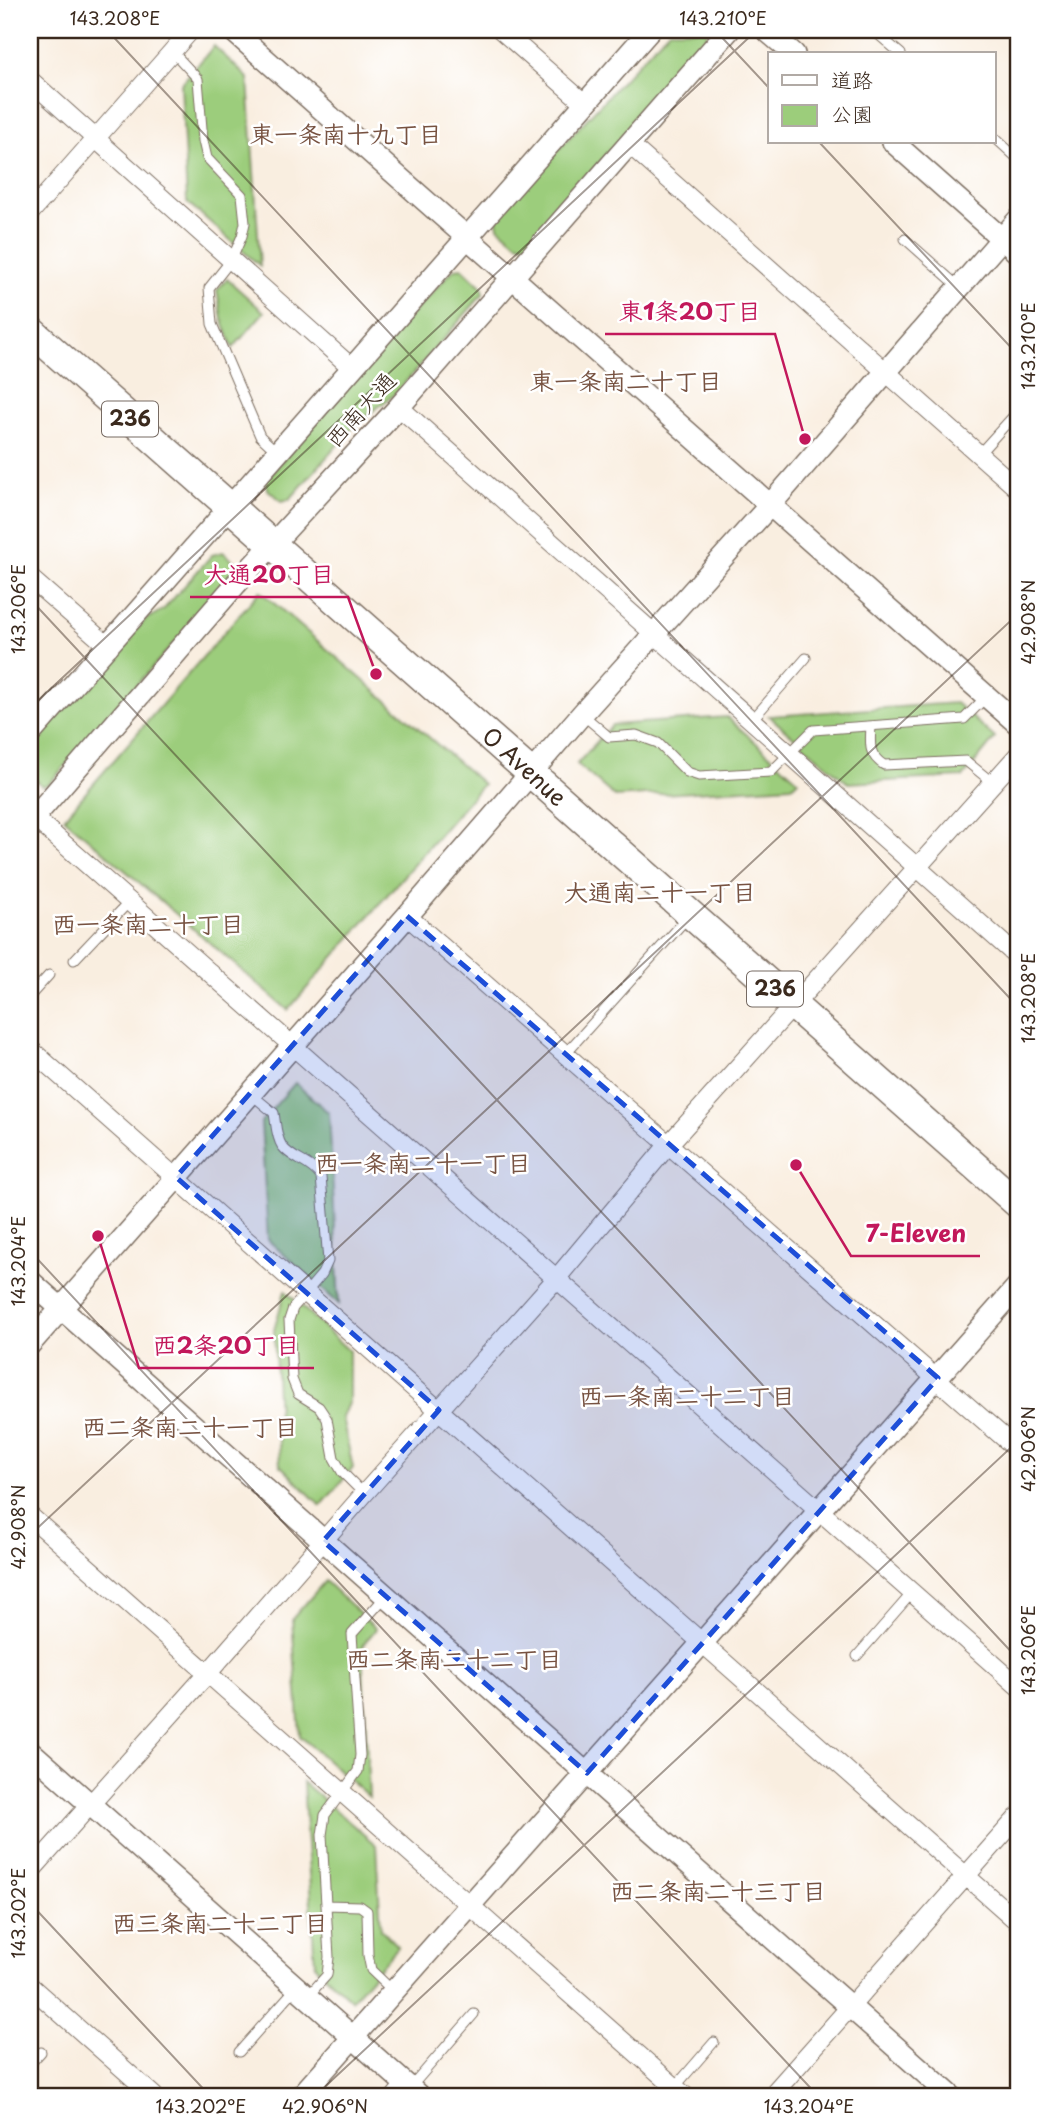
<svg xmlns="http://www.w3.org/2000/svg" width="1048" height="2126" viewBox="0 0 1048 2126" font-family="'Playpen Sans','Klee One',sans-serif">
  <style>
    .green { fill: #9ccd7b; stroke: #6c7c4c; stroke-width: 2 }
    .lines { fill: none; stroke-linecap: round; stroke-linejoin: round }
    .service-casing { stroke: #7e6f62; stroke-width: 11 }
    .minor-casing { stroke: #7e6f62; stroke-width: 20 }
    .tertiary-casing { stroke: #7e6f62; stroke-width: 24 }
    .trunk-casing { stroke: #7e6f62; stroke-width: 31 }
    .service { stroke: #fff; stroke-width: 9 }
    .minor { stroke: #fff; stroke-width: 18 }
    .tertiary { stroke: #fff; stroke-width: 21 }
    .trunk { stroke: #fff; stroke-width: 28 }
    .marked { fill: #1d4ed8; fill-opacity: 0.2; stroke: #1d4ed8; stroke-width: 5; stroke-dasharray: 14 9; stroke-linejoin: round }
    .ticks { fill: none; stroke: #3b2a1e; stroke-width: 2; stroke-opacity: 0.45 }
    .labels { text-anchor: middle; stroke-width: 5; stroke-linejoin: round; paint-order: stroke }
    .shield { fill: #fff; stroke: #766a62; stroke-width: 2 }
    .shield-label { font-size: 21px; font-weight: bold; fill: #3b2a1e }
    .street-label { font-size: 23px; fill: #3b2a1e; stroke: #fff }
    .neighbourhood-label { font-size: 24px; font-weight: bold; fill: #775241; stroke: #fff }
    .leader { fill: none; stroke: #c2185b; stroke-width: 2.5 }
    .callout-dot { fill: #c2185b; stroke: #fff; stroke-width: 2.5 }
    .callout-label { font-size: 24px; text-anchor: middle; font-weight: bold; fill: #c2185b; stroke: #fff; stroke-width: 5; stroke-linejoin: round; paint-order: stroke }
    .neatline { fill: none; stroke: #3b2a1e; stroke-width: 2.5 }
    .ticks-label { font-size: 18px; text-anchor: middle; fill: #3b2a1e }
  </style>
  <rect width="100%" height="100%" fill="#fff"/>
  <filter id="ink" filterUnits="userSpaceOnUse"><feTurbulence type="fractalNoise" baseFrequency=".0143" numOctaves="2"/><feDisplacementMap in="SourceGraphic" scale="14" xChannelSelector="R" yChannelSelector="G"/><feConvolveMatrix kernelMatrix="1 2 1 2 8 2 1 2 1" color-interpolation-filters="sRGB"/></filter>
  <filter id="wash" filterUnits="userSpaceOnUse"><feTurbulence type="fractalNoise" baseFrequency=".00686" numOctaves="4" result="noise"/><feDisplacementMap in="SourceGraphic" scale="28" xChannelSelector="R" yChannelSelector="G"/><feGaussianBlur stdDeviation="1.57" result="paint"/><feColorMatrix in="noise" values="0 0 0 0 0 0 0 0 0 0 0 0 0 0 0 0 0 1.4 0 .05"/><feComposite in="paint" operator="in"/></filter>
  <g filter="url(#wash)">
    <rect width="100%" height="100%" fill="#f9eee0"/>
    <path class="green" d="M669,30H707V42L528,243L518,244L498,227L496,217Z
      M214,46L248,78L260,266L187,202L181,84Z
      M462,268L483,288V294L395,394L355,425L290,499L282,501L267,489L265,480L354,376L454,269Z
      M227,279L264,312L233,348L222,319L217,290Z
      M223,552L237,564V572L49,784L42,786L30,775V746L145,620L164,609L212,555Z
      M260,591L483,784L288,1010L64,818Z
      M956,703L995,738L963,777L848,783L769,716Z
      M727,717L798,780L792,786L615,797L577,764L612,725Z
      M295,1083L329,1113L339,1304L268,1240L261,1122Z
      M285,1291L349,1351V1401L342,1417L353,1468L321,1506L280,1465L274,1330Z
      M325,1581L376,1629L362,1646L369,1797L300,1736L292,1619Z
      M303,1782L376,1845L381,1929L398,1947L351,2000L315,1966Z"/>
  </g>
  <g filter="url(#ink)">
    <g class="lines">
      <g class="service-casing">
        <path id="service" d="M873,30L901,54
          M172,51L198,79L203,141L207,158L242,195L245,223L242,236L232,259L209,288L212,324L260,436L277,452
          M994,137L1018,159
          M905,239L959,287
          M979,454L1018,411
          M582,714L609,737L636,735L658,743L687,772L699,776L771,772L813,730L964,719L986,697
          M752,720L806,658
          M871,726C870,744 868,755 884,765L966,761L993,783
          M74,960L129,902
          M30,996L49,975
          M565,1054L688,917
          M251,1094L274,1113C276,1124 276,1137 282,1146C292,1160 310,1161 321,1177L328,1261L322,1274L293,1308L289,1320L292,1379L298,1394L319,1407L327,1419L334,1458L342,1472L364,1494
          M857,1656L912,1593
          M326,1905L360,1906L367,1911L368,1955L371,1970L393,1991
          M308,1996L327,1975L329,1957L322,1835L325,1815L358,1771L360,1755L352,1634L385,1597
          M239,2052L296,1988
          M30,2064L41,2052
          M411,2087L474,2014
          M675,2087L714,2042
          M390,2096L402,2081"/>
      </g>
      <g class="minor-casing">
        <path id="minor" d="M501,30L584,103
          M30,80L351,367
          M629,144L1018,489
          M30,213L191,30
          M399,407L1018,957
          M30,578L109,647
          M30,814L1018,1686
          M407,916L1018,1450
          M30,1049L1018,1922
          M30,1516L685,2096
          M30,1872L208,1673L364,1494L556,1279L669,1144L1018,755
          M30,1986L154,2096
          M771,2096L1018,1817"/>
      </g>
      <g class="tertiary-casing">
        <path id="tertiary" d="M232,30L1018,724
          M766,30L794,54
          M893,142L1018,253
          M30,734L650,30
          M30,822L236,584L399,407L729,30
          M30,1281L951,2096
          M30,1344L407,916L582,714L771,504L1018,220
          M30,1751L419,2096
          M301,2096L1018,1286"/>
      </g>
      <g class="trunk-casing">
        <path id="trunk" d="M30,330L1018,1204"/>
      </g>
      <use href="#service" class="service"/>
      <use href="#minor" class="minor"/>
      <use href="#tertiary" class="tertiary"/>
      <use href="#trunk" class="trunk"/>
    </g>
  </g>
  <path class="marked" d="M407,916L938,1378L587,1773L323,1541L439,1410L176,1177Z"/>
  <path class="ticks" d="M107,30L1018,1007M715,30L770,89M819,142L1018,355M30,599L1018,1659M30,708L757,30M30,1251L818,2096M30,1535L1018,614M30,1903L210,2096M315,2096L1018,1441"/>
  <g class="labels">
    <g class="shield">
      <rect x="102" y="401.5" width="56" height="35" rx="5"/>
      <rect x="747" y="971.5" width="56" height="35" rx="5"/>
    </g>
    <g class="shield-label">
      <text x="130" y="426">236</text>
      <text x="775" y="996">236</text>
    </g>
    <g class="street-label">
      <text transform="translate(361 410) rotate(-48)" y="8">西南大通</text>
      <text transform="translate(524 767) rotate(42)" y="8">O Avenue</text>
    </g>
    <g class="neighbourhood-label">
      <text x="346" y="143">東一条南十九丁目</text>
      <text x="626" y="390">東一条南二十丁目</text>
      <text x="660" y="901">大通南二十一丁目</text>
      <text x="148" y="933">西一条南二十丁目</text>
      <text x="423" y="1172">西一条南二十一丁目</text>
      <text x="687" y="1405">西一条南二十二丁目</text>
      <text x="190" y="1436">西二条南二十一丁目</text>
      <text x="454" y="1668">西二条南二十二丁目</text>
      <text x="718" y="1900">西二条南二十三丁目</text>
      <text x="220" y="1932">西三条南二十二丁目</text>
    </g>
  </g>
  <path class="leader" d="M805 439L775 334H605M376 674L348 597H190M796 1165L851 1256H980M98 1236L139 1368H314"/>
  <g class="callout-dot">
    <circle cx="805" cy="439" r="7"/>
    <circle cx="376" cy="674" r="7"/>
    <circle cx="796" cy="1165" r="7"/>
    <circle cx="98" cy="1236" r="7"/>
  </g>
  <g class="callout-label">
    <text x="690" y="320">東1条20丁目</text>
    <text x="269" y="583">大通20丁目</text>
    <text x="916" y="1242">7-Eleven</text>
    <text x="226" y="1354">西2条20丁目</text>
  </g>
  <rect width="1048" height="2126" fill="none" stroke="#fff" stroke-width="77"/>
  <rect x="768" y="52" width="228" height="91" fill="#ffffff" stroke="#b1aaa5" stroke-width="2"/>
  <rect x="782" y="75" width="35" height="10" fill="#ffffff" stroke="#b1aaa5" stroke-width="2"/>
  <text x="831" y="88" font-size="21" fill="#3b2a1e">道路</text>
  <rect x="782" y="105" width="35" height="21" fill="#9ccd7b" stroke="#b1aaa5" stroke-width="2"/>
  <text x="831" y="122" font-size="21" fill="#3b2a1e">公園</text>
  <rect x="38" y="38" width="972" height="2050" class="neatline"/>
  <g class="ticks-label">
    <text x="115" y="25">143.208°E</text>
    <text x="723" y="25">143.210°E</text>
    <text transform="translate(1029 346) rotate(-90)" y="6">143.210°E</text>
    <text transform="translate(19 609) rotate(-90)" y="6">143.206°E</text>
    <text transform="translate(1029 622) rotate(-90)" y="6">42.908°N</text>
    <text transform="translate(1029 998) rotate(-90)" y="6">143.208°E</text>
    <text transform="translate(19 1261) rotate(-90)" y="6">143.204°E</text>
    <text transform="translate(1029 1449) rotate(-90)" y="6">42.906°N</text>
    <text transform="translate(19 1527) rotate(-90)" y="6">42.908°N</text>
    <text transform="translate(1029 1650) rotate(-90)" y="6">143.206°E</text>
    <text transform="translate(19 1913) rotate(-90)" y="6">143.202°E</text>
    <text x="201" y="2113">143.202°E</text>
    <text x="325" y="2113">42.906°N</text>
    <text x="809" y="2113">143.204°E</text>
  </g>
</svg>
